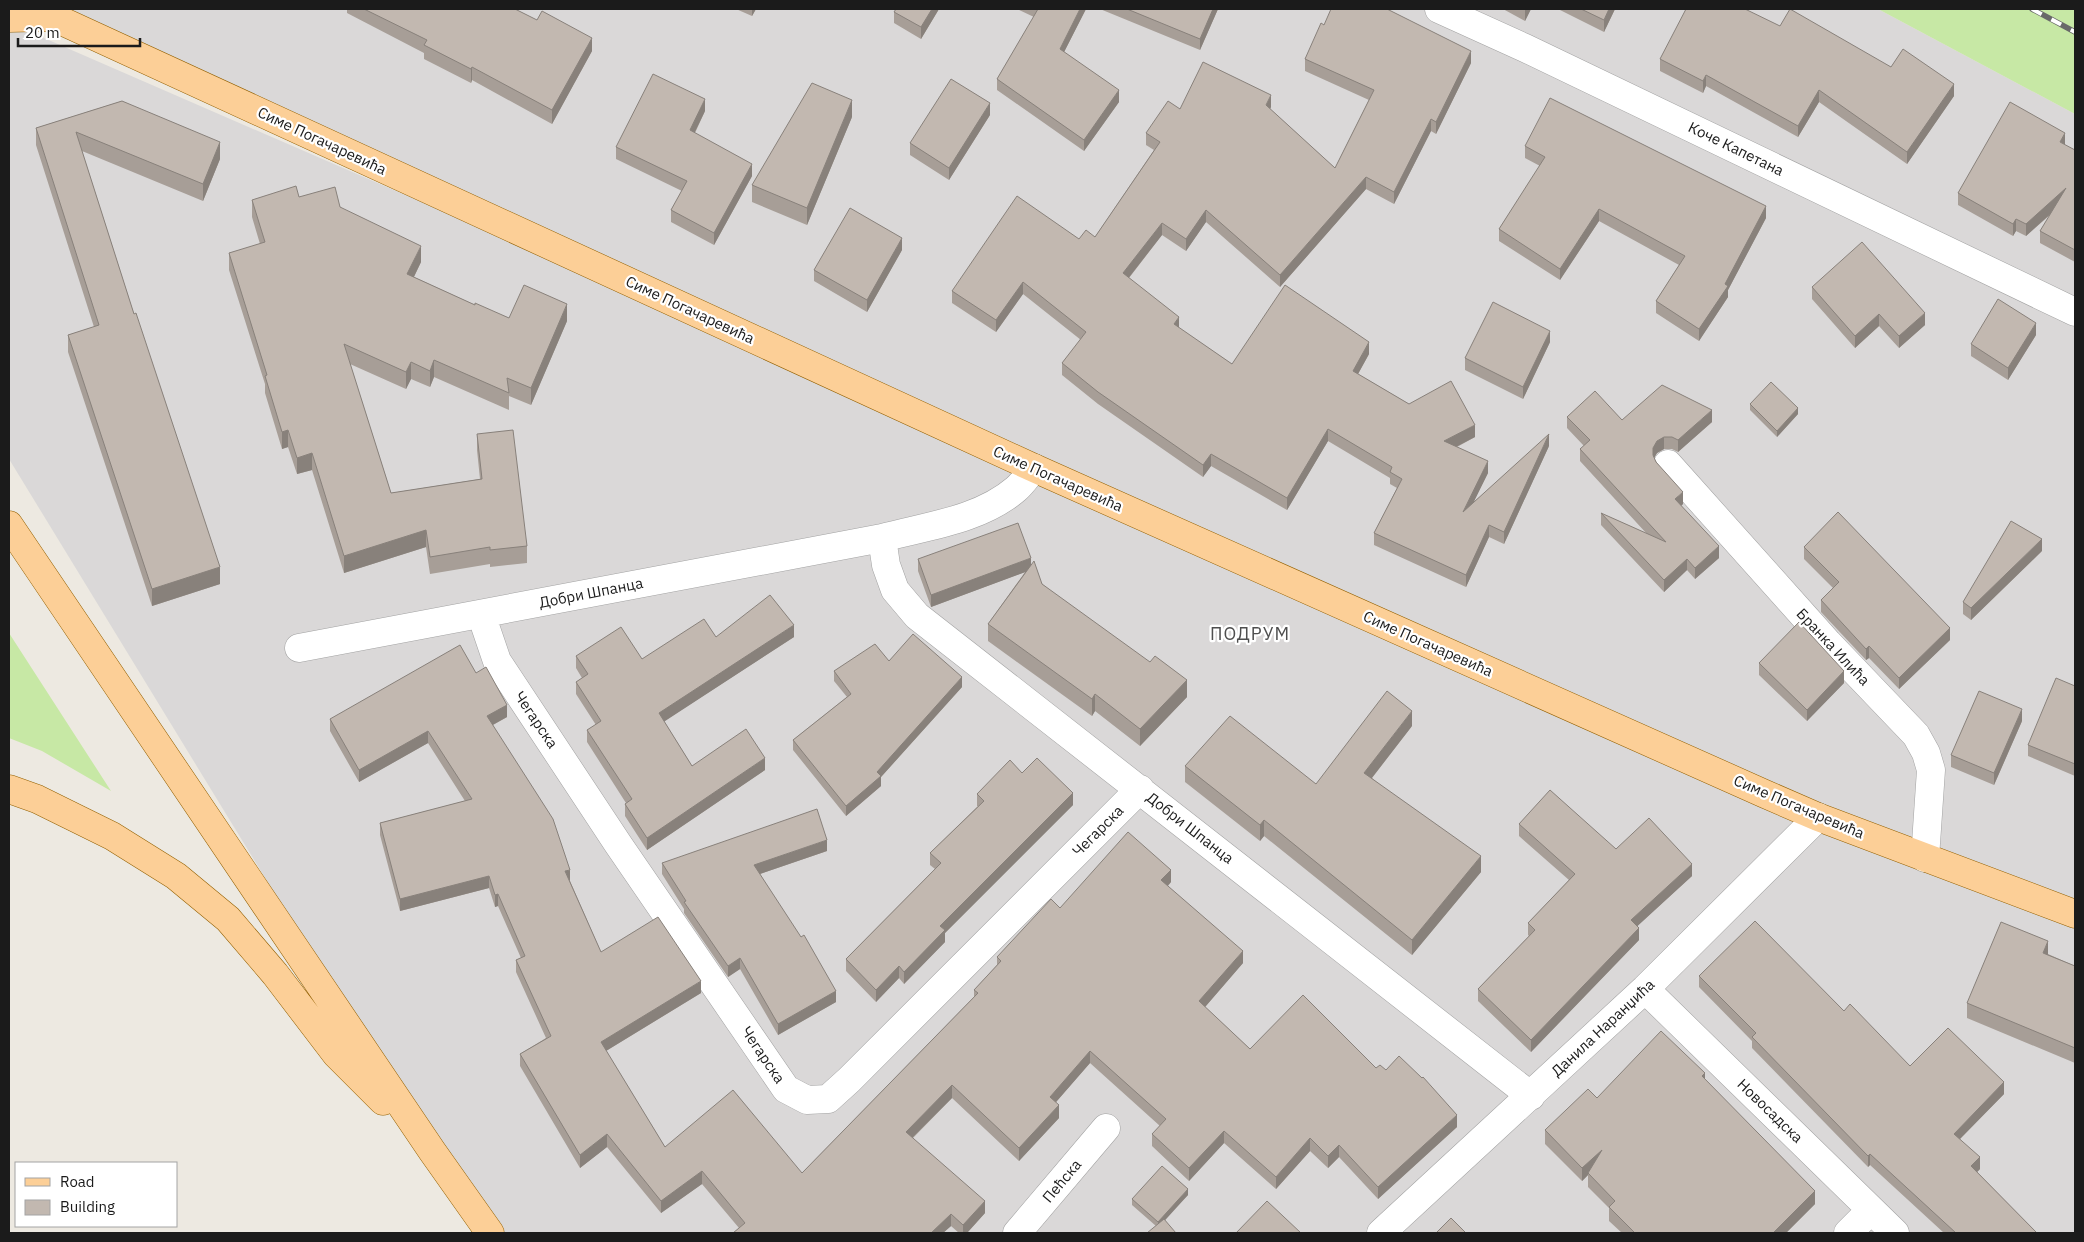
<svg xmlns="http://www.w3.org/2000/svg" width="2084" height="1242" viewBox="0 0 2084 1242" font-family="'IBM Plex Sans',sans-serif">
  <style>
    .residential { fill: #dad8d8 }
    .grass { fill: #c7e8a5 }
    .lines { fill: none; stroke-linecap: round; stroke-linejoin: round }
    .minor-casing { stroke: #a2a2a2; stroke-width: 29 }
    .major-casing { stroke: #936000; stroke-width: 29 }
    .minor { stroke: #fff; stroke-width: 28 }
    .major { stroke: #fccf97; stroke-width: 28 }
    .rail-casing { stroke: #696969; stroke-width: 5.5 }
    .rail { stroke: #fff; stroke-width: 4; stroke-dasharray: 11; stroke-linecap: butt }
    .wall { fill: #a79e97 }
    .shaded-wall { fill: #88817b }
    .building { fill: #c2b8b0; stroke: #88817b }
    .labels { text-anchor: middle; stroke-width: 4.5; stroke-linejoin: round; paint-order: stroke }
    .street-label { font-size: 15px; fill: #1b1b1b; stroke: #fff }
    .quarter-label { font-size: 18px; letter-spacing: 1px; fill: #4e4e4e; stroke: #fff }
  </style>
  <rect width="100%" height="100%" fill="#ede9e1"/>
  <path class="residential" d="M40,9H1878L2075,114V1233H490L432,1151L9,459V31L21,28L1001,454Z"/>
  <path class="grass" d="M1878,9H2075V114Z
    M9,633L111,791L42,751L9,738Z"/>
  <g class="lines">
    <g class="minor-casing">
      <path id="minor" d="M1439,9L1525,48L2075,312
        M1668,464L1828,643L1916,735L1926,753L1931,770L1925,858
        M882,538C927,526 980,520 1016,489C1023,483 1028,475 1034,468
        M481,614L497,661L618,844L786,1089L807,1100L828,1099L849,1080L1140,789
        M299,648L882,538L886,565L895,590L917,616L1531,1096
        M1645,989L1895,1233
        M1017,1233L1106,1128
        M1381,1233L1645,989L1818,817
        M1848,1233L1871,1210"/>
    </g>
    <g class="major-casing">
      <path id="major" d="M40,9L53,17L1034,468L1765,794L1818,817L2075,914
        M9,18L53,17
        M9,525L432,1151L490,1233
        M9,789L37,799L112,836L176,876L228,919L275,974L336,1054L383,1101"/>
    </g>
    <use href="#minor" class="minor"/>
    <use href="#major" class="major"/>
    <g class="rail-casing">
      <path id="rail" d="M2032,9L2075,32"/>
    </g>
    <use href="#rail" class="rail"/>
  </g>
  <path class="wall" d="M347,9H515L592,51L552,124L472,80L471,83L424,59V53L347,13Z
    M736,9H756L752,16Z
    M896,9H939L921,39L894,23V12Z
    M1017,9H1086L1064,52L1119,102L1084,151L997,90V79L1034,17Z
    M1100,9H1218L1200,50Z
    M1503,9H1531L1525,21Z
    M1558,9H1615L1604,32Z
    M1324,25L1471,63L1436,134L1431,131L1394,204L1366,189L1280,287L1206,222L1186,251L1162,235L1129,278L1179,328L1232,364L1369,354L1358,374L1409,404L1475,437L1457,447L1488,473L1473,502L1549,446L1504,544L1489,537L1466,587L1374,545V533L1397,488L1390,484V478L1328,441L1287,510L1211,466L1203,477L1098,404L1062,375V363L1081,340L1023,294L996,332L952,303V291L1079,239L1095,237L1154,150L1146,145V133L1180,109L1271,107L1270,109L1335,168L1369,100L1305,71V59Z
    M1780,26L1891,67L1954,96L1907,164L1819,102L1798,137L1706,86L1703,93L1660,71V59Z
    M122,101L220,159L203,201L82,151L220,584L152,606L68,352V335L94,327L36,145V128Z
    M705,111L695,133L752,176L714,245L671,222V210L682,191L616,159V147Z
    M990,115L949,180L910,155V143Z
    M852,117L807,225L752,202V185Z
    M2065,145L2075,150V262L2040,243V231L2051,214L2026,236L2016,231L2013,236L1958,205V193Z
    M1525,146L1766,218L1728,290V297L1699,341L1656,313V301L1679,265L1599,221L1560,280L1499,241V229L1540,166L1525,158Z
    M299,197L340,207L421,262L414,277L475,305L509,318L567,321L531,405L509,396V410L434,377L430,387L411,379L406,389L350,364L391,493L480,479L477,450V434L527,546V563L490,567V564L430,574L426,547L344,573L312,470L297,474L288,447L282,449L265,393V384L229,270V253L260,244L252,217V200Z
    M902,250L867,312L814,281V270Z
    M1812,287L1925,325L1899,348L1879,326L1855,348L1812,299Z
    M2036,335L2008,380L1971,356V344Z
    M1550,342L1523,399L1465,370V358Z
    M1750,404L1798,414L1777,437L1750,410Z
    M1567,417L1622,420L1712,422L1678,452L1672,449H1664L1657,453L1654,458L1683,504L1681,506L1719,558L1695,579L1687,570L1664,592L1601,525V513L1647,534L1580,461V449L1584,446L1567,428Z
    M1804,547L1950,640L1899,689L1869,658L1866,660L1821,612V600L1833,588L1804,559Z
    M2042,551L1971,620L1963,614V602Z
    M918,559L1031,565L1042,584L1187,697L1140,746L1095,711L1092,716L988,641V624L1025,572L931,607L918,571Z
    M716,637H794L664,721L692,766L765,770L647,850L625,816V804L626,803L587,742V730L596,725L576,694V682L582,678L576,668V656L642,659Z
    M889,661L962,687L881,777V786L846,816L793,750V740L847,697L834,681V671Z
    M1759,663L1844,683L1807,721L1759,675Z
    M476,673L507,717L493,725L570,881L601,952L701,993L606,1051L665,1147L802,1173L974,997V990L997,965V957L1060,908L1171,882L1168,886L1243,963L1205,1007L1250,1049L1376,1068L1457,1127L1378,1199L1339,1157L1328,1168L1310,1151L1276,1189L1224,1143L1189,1181L1152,1146V1134L1160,1126L1090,1063L1056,1102L1059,1118L1019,1161L952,1098L913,1138L985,1213L967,1233H959L951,1226L943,1233H733L739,1228L702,1184L661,1213L607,1147L580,1168L520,1066V1054L546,1038L516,972V960L521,958L498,906L495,907L489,888L400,911L380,835V823L465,801L428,743L359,782L330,731V719Z
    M2075,686V776L2028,756V745Z
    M2022,721L1994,785L1951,767V755Z
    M1412,726L1372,778L1481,872L1412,955L1264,836L1260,841L1185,782V766L1316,784Z
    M1022,773L1073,805L945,933V942L904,984L899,978L876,1002L846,971V959L935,869L930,865V853L978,806H977V794Z
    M1519,824L1616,849L1692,876L1637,926L1639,940L1531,1052L1478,1001V989L1529,936L1528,935V923L1569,880L1519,836Z
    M827,851L760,874L836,1002L778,1035L740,969L728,977L684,913V909L662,874V863Z
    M2048,954L2075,966V1063L1967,1018V1003Z
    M1699,976L1844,1011L1910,1066L2004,1094L1960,1139L1980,1169L1977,1172L2037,1233H1944L1870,1165L1868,1167L1752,1048V1041L1699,987Z
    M1705,1080L1815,1204L1786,1233H1622L1609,1221V1208L1588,1187V1175L1582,1181L1545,1144V1130L1597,1098Z
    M1188,1195L1156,1226L1132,1205V1199Z"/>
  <path class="shaded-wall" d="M752,9H756L752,16Z
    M932,9H939L921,39V27Z
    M1080,9H1086L1060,60V49Z
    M1213,9H1218L1200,50V39Z
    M1525,9H1531L1525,21Z
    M1609,9H1615L1604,32V20Z
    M592,38V51L552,124V110Z
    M1471,51V63L1436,134V122Z
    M472,67V80L471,83V69Z
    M1706,75V86L1703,93V81Z
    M1954,84V96L1907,164V152Z
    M1119,90V102L1084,151V140Z
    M1819,90V102L1798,137V126Z
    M1271,95V107L1266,117V105Z
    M705,99V111L690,142V130Z
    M852,100V117L807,225V208Z
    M990,103V115L949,180V168Z
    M1431,119V131L1394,204V192Z
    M2065,133V145L2060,142Z
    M220,142V159L203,201V184Z
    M752,164V176L714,245V233Z
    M1366,177V189L1280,287V275Z
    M2066,188V200L2026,236V224Z
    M1766,206V218L1728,290V297L1699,341V329Z
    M1599,209V221L1560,280V269Z
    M1206,210V222L1186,251V239Z
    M2016,219V231L2013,236V224Z
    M1162,223V235L1123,285V273Z
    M902,238V250L867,312V300Z
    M421,246V262L407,291V274Z
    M1023,282V294L996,332V320Z
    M567,304V321L531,405V388Z
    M1925,313V325L1899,348V336Z
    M1879,314V326L1855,348V336Z
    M1179,317V329L1174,324Z
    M2036,323V335L2008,380V368Z
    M1550,331V342L1523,399V387Z
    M1369,342V354L1353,383V371Z
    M434,360V377L430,387V371Z
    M411,362V379L406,389V372Z
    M1798,408V414L1777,437V431Z
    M1712,410V422L1678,452V440Z
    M1475,425V437L1444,453V441Z
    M1328,429V441L1287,510V498Z
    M288,430V447L282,449V432Z
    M1549,434V446L1504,544V532Z
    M1664,437V449L1657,453L1653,460V467V448L1657,441Z
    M312,453V470L297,474V458Z
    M1211,454V466L1203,477V465Z
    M1488,461V473L1463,524V512Z
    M1683,492V504L1675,511V499Z
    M1489,525V537L1466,587V575Z
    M426,530V547L344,573V556Z
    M2042,539V551L1971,620V608Z
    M1719,546V558L1695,579V568Z
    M1031,558V570L931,607V595Z
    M1687,559V570L1664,592V580Z
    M220,567V584L152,606V589Z
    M794,625V637L659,725V713Z
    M1950,628V640L1899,689V678Z
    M1869,646V658L1866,660V649Z
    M1844,671V683L1807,721V710Z
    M962,677V687L881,777V786L846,816V806Z
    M1187,680V697L1140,746V729Z
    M1095,694V711L1092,716V699Z
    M507,705V717L487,728V716Z
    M2022,709V721L1994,785V773Z
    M1412,711V726L1364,788V773Z
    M428,731V743L359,782V770Z
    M765,758V770L647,850V838Z
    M1073,793V805L945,933V942L904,984V972L940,926Z
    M1264,820V836L1260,841V825Z
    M827,840V851L754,876V865Z
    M1481,856V872L1412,955V940Z
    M1692,864V876L1631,932V920Z
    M570,870V882L565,871Z
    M1171,870V882L1161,893V880Z
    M489,876V888L400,911V899Z
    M498,894V906L495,907V895Z
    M1639,928V940L1531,1052V1040Z
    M2048,941V956L2043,953Z
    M1243,951V963L1199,1014V1001Z
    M740,958V969L728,977V966Z
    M899,966V978L876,1002V990Z
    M701,981V993L601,1054V1042Z
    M836,991V1002L778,1035V1024Z
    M1090,1051V1063L1050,1109V1097Z
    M1705,1073V1086L1702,1076Z
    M2004,1082V1094L1954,1145V1134Z
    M952,1085V1098L906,1144V1132Z
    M1059,1105V1118L1019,1161V1148Z
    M1457,1115V1127L1378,1199V1187Z
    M1224,1131V1143L1189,1181V1168Z
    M607,1134V1147L580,1168V1155Z
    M1310,1138V1151L1276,1189V1177Z
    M1339,1145V1157L1328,1168V1156Z
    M1602,1150L1588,1173V1175L1582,1181V1168Z
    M1870,1154V1165L1868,1167V1156Z
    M1980,1157V1169L1971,1178V1166Z
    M702,1171V1184L661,1213V1201Z
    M1188,1189V1195L1158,1228V1222Z
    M1815,1191V1204L1786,1233H1773Z
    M985,1201V1213L967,1233H963V1225Z
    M951,1214V1226L943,1233H931Z"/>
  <path class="building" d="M364,9H515L537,20L542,11L592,38L552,110L472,67L471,69L424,45L427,40Z
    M896,9H932L921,27L894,12Z
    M1038,9H1080L1060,49L1119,90L1084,140L997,79Z
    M1127,9H1213L1200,39Z
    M1331,9H1387L1471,51L1436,122L1431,119L1394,192L1366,177L1280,275L1206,210L1186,239L1162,223L1123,273L1179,317L1174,324L1232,364L1285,285L1369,342L1353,371L1409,404L1451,381L1475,425L1444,441L1488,461L1463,512L1549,434L1504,532L1489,525L1466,575L1374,533L1402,479L1390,472L1392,467L1328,429L1287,498L1211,454L1203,465L1098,392L1062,363L1086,332L1023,282L996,320L952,291L1017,196L1079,239L1086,230L1095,237L1160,142L1146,133L1168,101L1180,109L1203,62L1271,95L1266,105L1335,168L1374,90L1305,59L1321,23L1324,25Z
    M1581,9H1609L1604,20Z
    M1686,9H1745L1780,26L1790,9L1891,67L1903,49L1954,84L1907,152L1819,90L1798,126L1706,75L1703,81L1660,59Z
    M653,74L705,99L690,130L752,164L714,233L671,210L687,181L616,147Z
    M951,79L990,103L949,168L910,143Z
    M812,83L852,100L807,208L752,185Z
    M1550,98L1766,206L1725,284L1728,286L1699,329L1656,301L1685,256L1599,209L1560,269L1499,229L1545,157L1525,146Z
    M122,101L220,142L203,184L76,132L134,314L136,313L220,567L152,589L68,335L99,325L36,128Z
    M2010,102L2065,133L2060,142L2075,150V250L2040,231L2066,188L2026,224L2016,219L2013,224L1958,193Z
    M296,186L299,197L335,187L340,207L421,246L407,274L475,305V303L509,318L524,285L567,304L531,388L507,378L509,393L434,360L430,371L411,362L406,372L344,344L391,493L482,479L477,434L513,430L527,546L490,550V547L430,557L426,530L344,556L312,453L297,458L288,430L282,432L265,376L267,375L229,253L265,242L252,200Z
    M850,208L902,238L867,300L814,270Z
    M1862,242L1925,313L1899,336L1879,314L1855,336L1812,287Z
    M1998,299L2036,323L2008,368L1971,344Z
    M1493,302L1550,331L1523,387L1465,358Z
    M1771,382L1798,408L1777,431L1750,404Z
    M1662,385L1712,410L1678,440L1672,437H1664L1657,441L1653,448V455L1656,462L1683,492L1675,499L1719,546L1695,568L1687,559L1664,580L1601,513L1666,542L1580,449L1590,440L1567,417L1595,391L1622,420Z
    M1838,512L1950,628L1899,678L1869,646L1866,649L1821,600L1839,582L1804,547Z
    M2011,521L2042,539L1971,608L1963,602Z
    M1018,523L1031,558L931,595L918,559Z
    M1034,561L1042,584L1150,662L1155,656L1187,680L1140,729L1095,694L1092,699L988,624Z
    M770,595L794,625L659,713L692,766L746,729L765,758L647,838L625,804L632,799L587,730L601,721L576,682L588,674L576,656L621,627L642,659L704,619L716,637Z
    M1799,622L1844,671L1807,710L1759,663Z
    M913,634L962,677L877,772L881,776L846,806L793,740L851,694L834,671L875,644L889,661Z
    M460,645L476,673L486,667L507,705L487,716L553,819L570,870L565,871L601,952L658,917L701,981L601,1042L665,1147L733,1090L802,1173L978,993L974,990L1001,961L997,957L1051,899L1060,908L1128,832L1171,870L1161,880L1243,951L1199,1001L1250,1049L1303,995L1376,1068L1380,1065L1386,1070L1399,1056L1422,1078L1423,1077L1457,1115L1378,1187L1339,1145L1328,1156L1310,1138L1276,1177L1224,1131L1189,1168L1152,1134L1166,1119L1090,1051L1050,1097L1059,1105L1019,1148L952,1085L906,1132L985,1201L963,1225L951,1214L931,1233H733L745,1223L702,1171L661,1201L607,1134L580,1155L520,1054L551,1036L516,960L525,956L498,894L495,895L489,876L400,899L380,823L472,799L428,731L359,770L330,719Z
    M2056,678L2075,686V764L2028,745Z
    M1387,691L1412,711L1364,773L1481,856L1412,940L1264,820L1260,825L1185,766L1230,716L1316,784Z
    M1979,691L2022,709L1994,773L1951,755Z
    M1037,758L1073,793L940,926L945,930L904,972L899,966L876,990L846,959L941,863L930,853L984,801L977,794L1010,760L1022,773Z
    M1550,790L1616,849L1649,818L1692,864L1631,920L1639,928L1531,1040L1478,989L1535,930L1528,923L1575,874L1519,824Z
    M817,809L827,840L754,865L801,937L804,935L836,991L778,1024L740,958L728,966L684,902L686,901L662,863Z
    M1755,921L1844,1011L1850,1004L1910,1066L1948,1028L2004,1082L1954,1134L1980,1157L1971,1166L2037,1233H1956L1870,1154L1868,1156L1752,1037L1756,1033L1699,976Z
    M2001,922L2048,941L2043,953L2075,966V1048L1967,1003Z
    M1661,1031L1705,1073L1702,1076L1815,1191L1773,1233H1635L1609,1207L1615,1201L1588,1173L1602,1150L1582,1168L1545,1130L1588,1089L1597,1098Z
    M1162,1166L1188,1189L1158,1222L1132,1199Z
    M1267,1201L1301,1233H1236Z
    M1451,1218L1466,1233H1436Z
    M1164,1219L1176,1233H1147Z"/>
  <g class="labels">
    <g class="street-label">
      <text transform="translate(322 141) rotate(25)" y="5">Симе Погачаревића</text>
      <text transform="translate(1736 149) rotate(26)" y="5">Коче Капетана</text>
      <text transform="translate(690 310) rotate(25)" y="5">Симе Погачаревића</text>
      <text transform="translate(1058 479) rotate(24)" y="5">Симе Погачаревића</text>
      <text transform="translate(591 593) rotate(-11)" y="5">Добри Шпанца</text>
      <text transform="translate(1428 644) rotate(24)" y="5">Симе Погачаревића</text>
      <text transform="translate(1833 647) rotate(47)" y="5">Бранка Илића</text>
      <text transform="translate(536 720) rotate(56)" y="5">Чегарска</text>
      <text transform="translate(1799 807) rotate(23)" y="5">Симе Погачаревића</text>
      <text transform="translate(1190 828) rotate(38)" y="5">Добри Шпанца</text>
      <text transform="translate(1098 831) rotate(-45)" y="5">Чегарска</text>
      <text transform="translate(1603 1028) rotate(-43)" y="5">Данила Наранџића</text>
      <text transform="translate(763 1055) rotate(56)" y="5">Чегарска</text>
      <text transform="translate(1770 1111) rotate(44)" y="5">Новосадска</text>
      <text transform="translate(1062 1181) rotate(-50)" y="5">Пећска</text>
    </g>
    <g class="quarter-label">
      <text x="1250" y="640">ПОДРУМ</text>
    </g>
  </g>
  <rect width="2084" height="1242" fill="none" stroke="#1b1b1b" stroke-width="20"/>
  <rect x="15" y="1162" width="162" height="65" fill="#ffffff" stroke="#a4a4a4"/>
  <rect x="25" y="1178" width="25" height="8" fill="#fccf97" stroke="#a4a4a4"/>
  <text x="60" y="1187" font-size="15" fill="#1b1b1b">Road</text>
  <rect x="25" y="1200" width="25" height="15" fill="#c2b8b0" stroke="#a4a4a4"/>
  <text x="60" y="1212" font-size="15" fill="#1b1b1b">Building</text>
  <path d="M18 38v8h122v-8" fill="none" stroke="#1b1b1b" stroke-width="2.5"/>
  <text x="25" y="38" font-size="15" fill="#1b1b1b" stroke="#ffffff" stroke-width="4" paint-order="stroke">20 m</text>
</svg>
